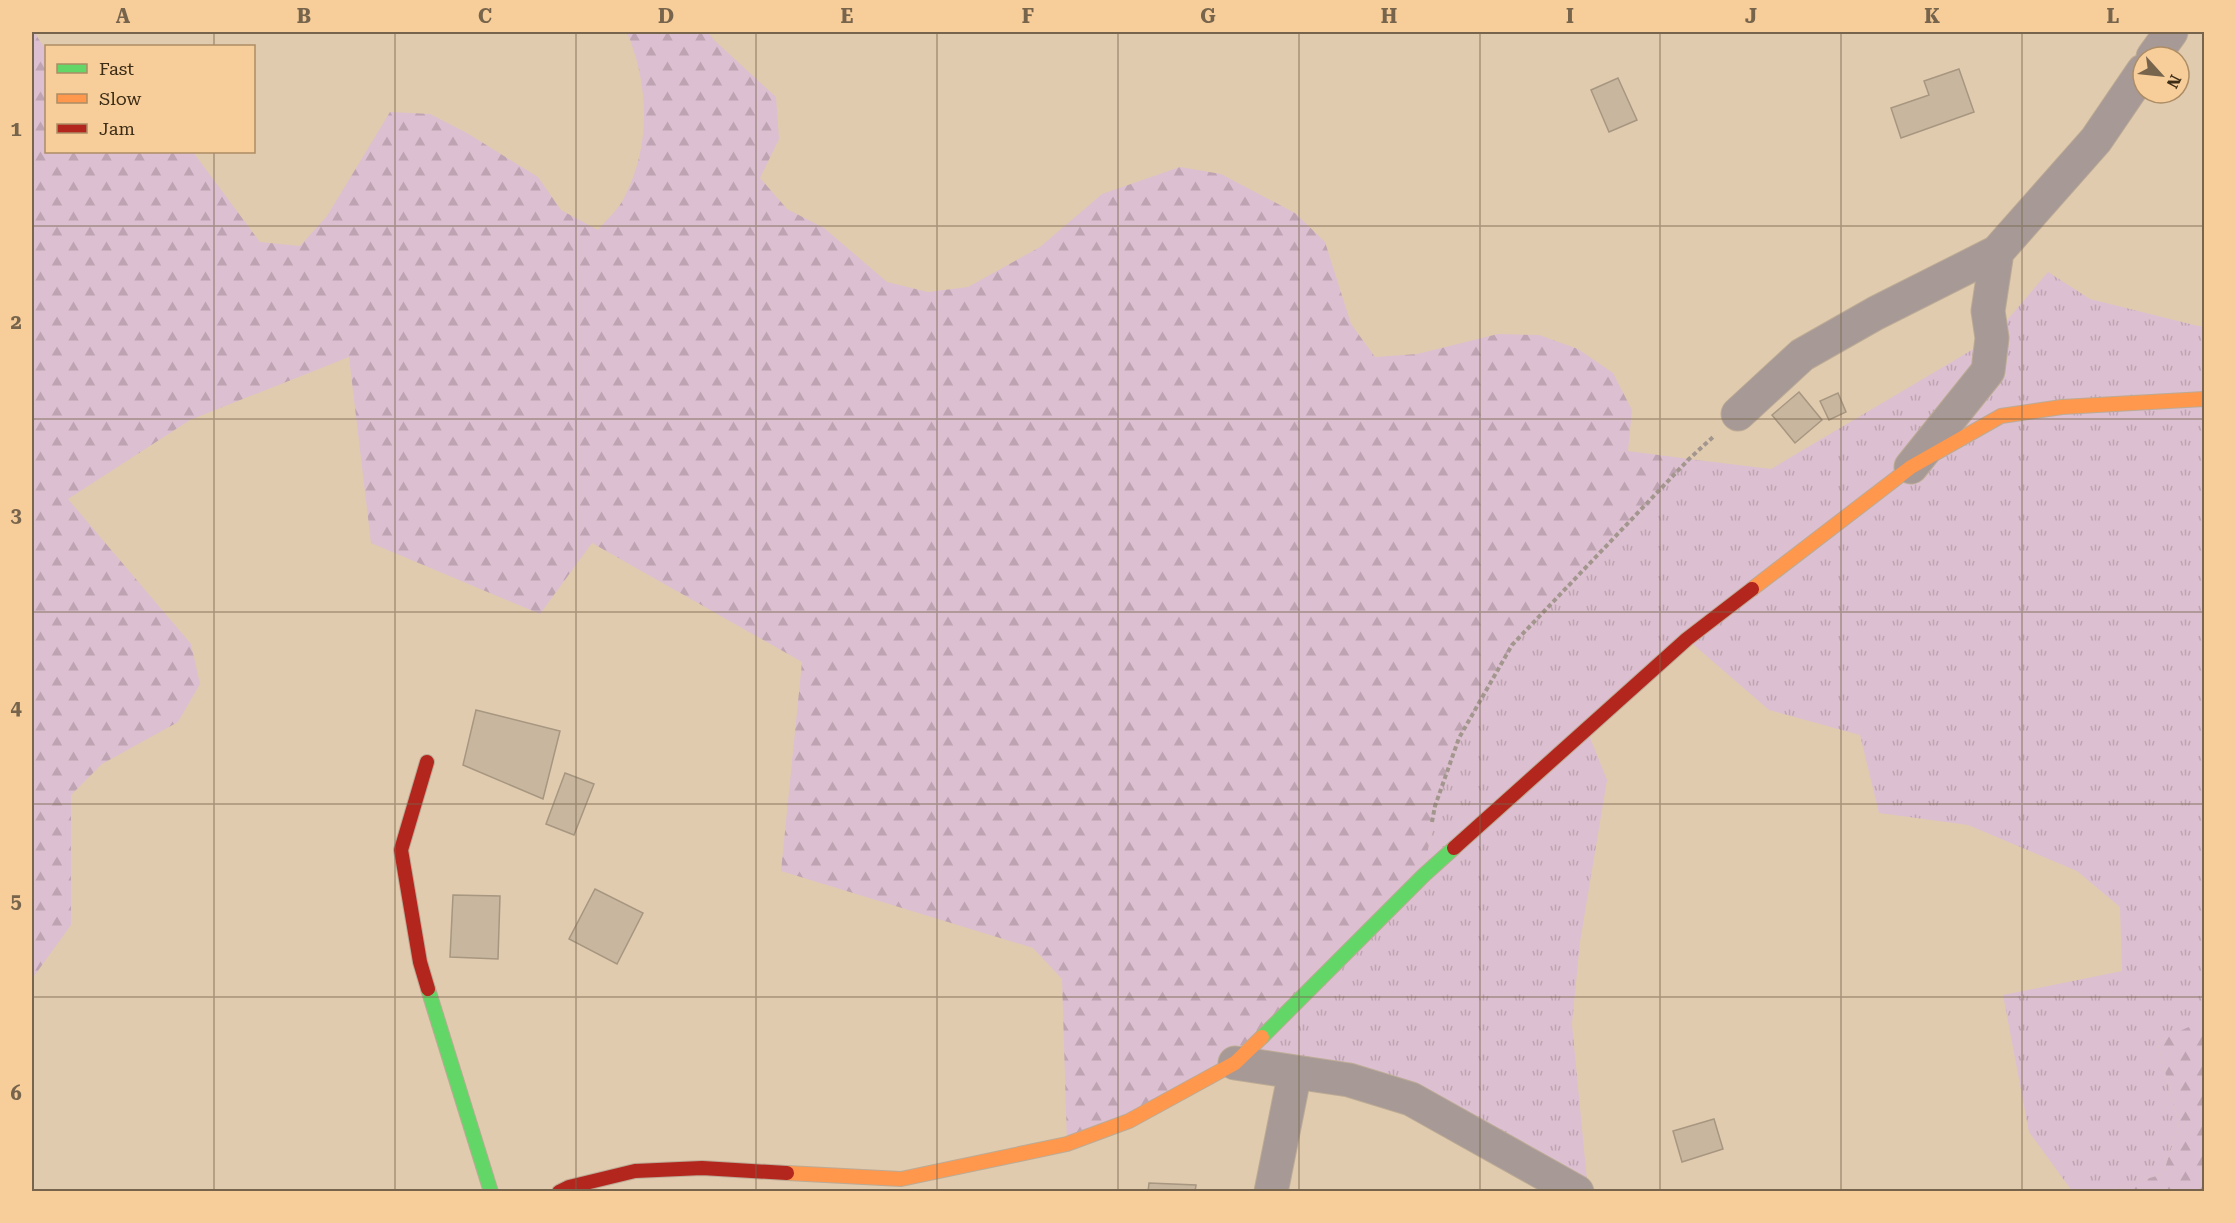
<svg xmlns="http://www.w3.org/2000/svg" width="2236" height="1223" viewBox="0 0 2236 1223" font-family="'Roboto Serif',serif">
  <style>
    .grass { fill: url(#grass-tufts) }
    .forest { fill: url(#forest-firs) }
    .building { fill: #c8b69f; stroke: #a79680; stroke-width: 1.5 }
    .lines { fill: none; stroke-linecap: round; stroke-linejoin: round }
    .street-casing { stroke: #bcab95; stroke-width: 35 }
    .fast-casing { stroke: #bcab95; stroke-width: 16 }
    .slow-casing { stroke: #bcab95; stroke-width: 16 }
    .jam-casing { stroke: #bcab95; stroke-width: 16 }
    .path { stroke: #a2968e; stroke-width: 4; stroke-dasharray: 4.5 3; stroke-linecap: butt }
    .street { stroke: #a69996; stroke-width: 33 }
    .fast { stroke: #63d668; stroke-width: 14 }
    .slow { stroke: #ff974d; stroke-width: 14 }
    .jam { stroke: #b3261e; stroke-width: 14 }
    .grid { fill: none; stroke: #76644c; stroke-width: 1.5; stroke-opacity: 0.55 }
    .neatline { fill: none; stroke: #76644c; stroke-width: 2 }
    .grid-label { font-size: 20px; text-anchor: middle; font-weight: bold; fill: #76644c }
  </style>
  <defs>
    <pattern id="grass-tufts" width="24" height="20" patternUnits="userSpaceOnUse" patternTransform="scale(1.5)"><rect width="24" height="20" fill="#dcbfd0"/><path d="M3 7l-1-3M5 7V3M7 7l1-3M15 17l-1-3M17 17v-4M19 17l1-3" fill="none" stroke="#bea4b2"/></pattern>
    <pattern id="forest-firs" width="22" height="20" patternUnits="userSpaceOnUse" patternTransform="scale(1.5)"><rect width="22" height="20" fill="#dcbfd0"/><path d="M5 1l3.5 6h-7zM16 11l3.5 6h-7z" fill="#bea4b2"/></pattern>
  </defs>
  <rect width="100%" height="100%" fill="#e1cbaf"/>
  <path class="grass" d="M2048,272L2090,299L2198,326H2204V1022L2157,1041L2179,1125L2163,1174L2106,1191H2072L2029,1132L2003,995L2122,971L2120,907L2077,871L1968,825L1879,813L1860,735L1769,710L1687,639L1587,730L1607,780L1580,942L1572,1024L1588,1191L1411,1099L1235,1063L1424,875L1435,806L1459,738L1512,645L1689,459L1771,469L1992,338Z"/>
  <path class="forest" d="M32,32H34L46,50V152H193L260,242L300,246L327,216L390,112L430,114L467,133L538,177L561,210L598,230C606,220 618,210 624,198C647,154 649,105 636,58C633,49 631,40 626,32H708L714,40L776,97L779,139L760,178L787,209L824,228L887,282L928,292L968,287L1040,247L1102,194L1180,167L1221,174L1295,213L1325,242L1351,324L1375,357L1417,354L1498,334L1539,335L1578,349L1613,373L1632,410L1628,451L1689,459L1512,645L1459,738L1435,806L1424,875L1235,1063L1067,1144L1062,979L1033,948L781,871L802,662L592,543L540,614L371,543L349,357L190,420L68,499L191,644L200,684L178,722L102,764L71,795V925L32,979Z
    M2200,1022H2204V1191H2106L2163,1174L2179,1125L2157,1041Z"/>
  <path class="building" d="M1959,69L1974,112L1901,138L1891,108L1929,95L1924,81Z
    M1618,78L1637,120L1609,132L1591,90Z
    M1799,392L1822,420L1795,443L1772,415Z
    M1838,393L1846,412L1829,420L1820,401Z
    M476,710L560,731L543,799L463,765Z
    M565,773L594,784L574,835L546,824Z
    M595,889L643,913L617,964L569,939Z
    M453,895L500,896L498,959L450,957Z
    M1714,1119L1723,1149L1682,1162L1673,1131Z
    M1149,1183L1196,1185L1195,1192H1148Z"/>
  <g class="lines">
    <g class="street-casing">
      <path id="street" d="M2153,57L2171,32
        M1738,414L1802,355L1876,313L1997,252
        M1911,467L1988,371L1992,338L1988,311L1997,252L2096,140L2143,71
        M1235,1063L1349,1080L1411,1099L1577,1192
        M1271,1192L1295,1072"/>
    </g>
    <g class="fast-casing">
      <path id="fast" d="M428,989L491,1192
        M1262,1037L1424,875L1454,848"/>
    </g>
    <g class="slow-casing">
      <path id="slow" d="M1752,589L1911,467L2001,416L2062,407L2204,399
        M787,1173L901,1179L1067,1144L1129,1121L1235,1063L1262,1037"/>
    </g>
    <g class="jam-casing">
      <path id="jam" d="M427,762L401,850L420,962L428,989
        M1454,848L1687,639L1752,589
        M559,1192L569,1187L635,1171L702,1168L787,1173"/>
    </g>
    <path class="path" d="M1432,822L1435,806L1459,738L1512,645L1689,459L1713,437"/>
    <use href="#street" class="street"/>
    <use href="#fast" class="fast"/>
    <use href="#slow" class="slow"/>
    <use href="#jam" class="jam"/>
  </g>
  <path class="grid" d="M214,32V46M395,32V1192M576,32V1192M756,32V1192M937,32V1192M1118,32V1192M1299,32V1192M1480,32V1192M1660,32V1192M1841,32V1192M2022,32V1192M214,152V1192M32,226H2204M32,419H2204M32,612H2204M32,804H2204M32,997H2204"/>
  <rect width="2236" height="1223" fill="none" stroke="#f7cd99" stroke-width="66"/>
  <rect x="45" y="45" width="210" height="108" fill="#f7cd99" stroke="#ad8d65" stroke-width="1.5"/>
  <rect x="57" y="64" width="30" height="9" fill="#63d668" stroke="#ad8d65" stroke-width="1.5"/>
  <text x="99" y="75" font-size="18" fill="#3d2d17">Fast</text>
  <rect x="57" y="94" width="30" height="9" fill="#ff974d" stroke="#ad8d65" stroke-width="1.5"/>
  <text x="99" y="105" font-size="18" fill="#3d2d17">Slow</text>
  <rect x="57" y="124" width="30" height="9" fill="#b3261e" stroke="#ad8d65" stroke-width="1.5"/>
  <text x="99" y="135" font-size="18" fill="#3d2d17">Jam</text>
  <g transform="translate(2161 75) rotate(117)"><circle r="28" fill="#f7cd99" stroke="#ad8d65" stroke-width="1.5"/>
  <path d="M0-4.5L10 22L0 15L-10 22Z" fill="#76644c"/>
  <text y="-9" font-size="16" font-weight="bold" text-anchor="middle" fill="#3d2d17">N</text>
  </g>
  <rect x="33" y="33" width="2170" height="1157" class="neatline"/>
  <g class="grid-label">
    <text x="123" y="23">A</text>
    <text x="304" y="23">B</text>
    <text x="485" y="23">C</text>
    <text x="666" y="23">D</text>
    <text x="847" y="23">E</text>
    <text x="1028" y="23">F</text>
    <text x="1208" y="23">G</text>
    <text x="1389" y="23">H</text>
    <text x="1570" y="23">I</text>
    <text x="1751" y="23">J</text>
    <text x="1932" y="23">K</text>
    <text x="2113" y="23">L</text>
    <text x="16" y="136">1</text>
    <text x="16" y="329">2</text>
    <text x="16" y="522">3</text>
    <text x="16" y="715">4</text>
    <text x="16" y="908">5</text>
    <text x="16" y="1100">6</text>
  </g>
</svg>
